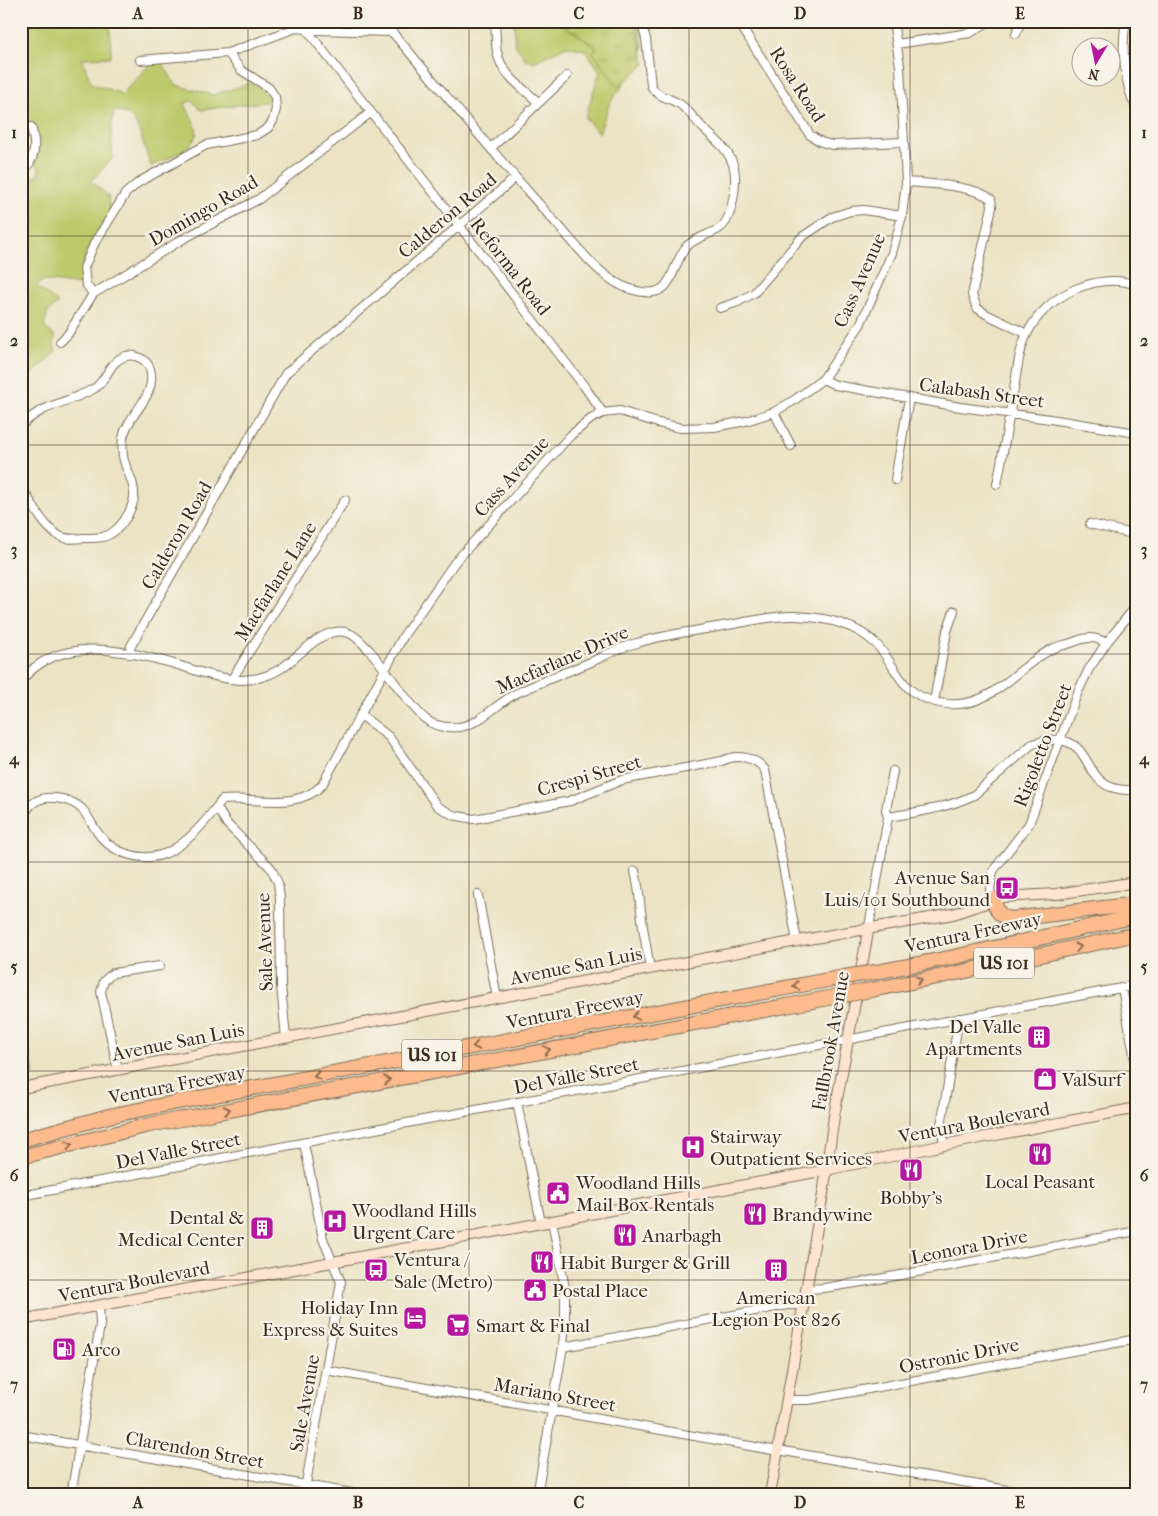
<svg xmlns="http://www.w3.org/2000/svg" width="1158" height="1516" viewBox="0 0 1158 1516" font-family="'IM FELL French Canon',serif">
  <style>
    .green { fill: #bdca6c; stroke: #7c7a45 }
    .park { fill: url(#park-tufts); stroke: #7c7a45 }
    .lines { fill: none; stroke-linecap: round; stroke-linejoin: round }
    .street-casing { stroke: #796b58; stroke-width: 10 }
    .secondary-casing { stroke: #796b58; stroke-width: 12 }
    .highway-casing { stroke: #796b58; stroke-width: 16 }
    .street { stroke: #fff; stroke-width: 8 }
    .secondary { stroke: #fde4d1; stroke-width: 10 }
    .highway { stroke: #fbbb8d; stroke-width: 14 }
    .highway-bridge-casing { stroke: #796b58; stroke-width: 16; stroke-linecap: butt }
    .highway-bridge { stroke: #fbbb8d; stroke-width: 14 }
    .oneway { stroke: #916b50 }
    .grid { fill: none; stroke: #3b2a1e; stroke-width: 1; stroke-opacity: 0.55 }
    .labels { text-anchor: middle; stroke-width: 4.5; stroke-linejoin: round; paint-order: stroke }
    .shield { fill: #f7f3e8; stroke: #73665b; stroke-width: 1 }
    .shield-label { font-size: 18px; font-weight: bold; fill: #3b2a1e }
    .street-label { font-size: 19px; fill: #3b2a1e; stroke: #f7f3e8 }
    .poi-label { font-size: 19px; fill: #3b2a1e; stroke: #f7f3e8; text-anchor: start }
    .neatline { fill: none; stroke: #3b2a1e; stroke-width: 2 }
    .grid-label { font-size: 16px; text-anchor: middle; font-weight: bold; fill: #3b2a1e }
  </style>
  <defs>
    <pattern id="park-tufts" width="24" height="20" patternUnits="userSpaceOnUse" patternTransform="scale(1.25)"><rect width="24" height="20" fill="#bdca6c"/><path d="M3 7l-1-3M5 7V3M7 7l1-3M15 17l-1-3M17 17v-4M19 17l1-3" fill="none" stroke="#9ba458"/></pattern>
  </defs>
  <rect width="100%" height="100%" fill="#f7f3e8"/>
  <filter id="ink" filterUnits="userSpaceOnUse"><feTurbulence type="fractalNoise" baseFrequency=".02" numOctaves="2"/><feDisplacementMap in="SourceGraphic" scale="10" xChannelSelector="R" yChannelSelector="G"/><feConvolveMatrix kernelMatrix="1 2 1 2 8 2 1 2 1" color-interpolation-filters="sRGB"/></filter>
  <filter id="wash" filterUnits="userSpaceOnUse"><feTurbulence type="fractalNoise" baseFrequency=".0096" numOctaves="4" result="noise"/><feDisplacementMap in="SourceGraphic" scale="20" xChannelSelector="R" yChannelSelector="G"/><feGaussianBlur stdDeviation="1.12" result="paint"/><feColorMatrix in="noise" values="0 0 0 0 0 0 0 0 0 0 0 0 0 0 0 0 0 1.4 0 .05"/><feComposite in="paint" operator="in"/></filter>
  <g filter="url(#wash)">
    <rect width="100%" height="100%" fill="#ece3c5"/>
    <path class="green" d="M21,21H110L111,57L82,58L91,83L122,94L152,62L162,63L176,85L213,95L251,83L262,90L270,101L201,110L192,101L185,103C187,111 194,119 196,128C201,147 166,159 151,166C146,153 139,122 129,115C125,112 118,112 114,110L111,132L113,158L91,181L108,196L110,212L85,253L81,285L44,280L36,286L58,303L48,312L44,327L55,336L54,346L56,351L21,385V189L32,178L38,175L39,168L34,163L40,143L33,122L27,123L21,114Z
      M514,21H635L639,26L643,45L641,58L627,74L622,87L610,102L599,133L585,118L600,71L585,50L567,46L533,62L526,60L515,45Z
      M21,1012L34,1075L21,1077Z"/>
    <path class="park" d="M557,21H635L645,64L618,87L593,53L597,48Z"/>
  </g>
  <g filter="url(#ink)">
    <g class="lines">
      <g class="street-casing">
        <path id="street" d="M300,21L584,386L603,413
          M386,21L392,32C447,96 500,162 557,224C577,246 601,280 630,289C677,304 668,267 687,246C696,237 710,235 720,228C733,219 738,179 733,164C727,147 714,139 702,127C695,120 689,111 681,105C671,98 656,97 651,85L646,39L641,21
          M494,21C497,31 495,42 497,52C501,74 523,88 538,102
          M738,21L810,135L821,142L832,145L904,142
          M1126,21C1121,46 1124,86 1137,109
          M1016,34L1021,21
          M897,44L970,33L989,21
          M140,60L228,53L296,28L318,30L392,32
          M491,148L567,76
          M21,172C37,160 36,144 31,127
          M906,182C929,184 974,185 991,199L992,207L972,295L977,308L986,314L1027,334
          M93,294L86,284L84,268L94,244L126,193L139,182L206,145L257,135L268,128L273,121L276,109L275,97L269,88L241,70L228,53
          M720,308L738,302L754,293L802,237L832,217L851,211L864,210L902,216
          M60,342L68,334L93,294L183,239L259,199L370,113
          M823,379L835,385L960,407L1050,419L1137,433
          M774,412L791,446
          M21,426C43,403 70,403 95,388C107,380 110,360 126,356C135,354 147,359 150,369C158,397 127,414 123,438C122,447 122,456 125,464C129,475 135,485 134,497C132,512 119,533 103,537C97,538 90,538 84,538C75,539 65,540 58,535C43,527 31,501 21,487
          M895,480L909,398
          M997,484C1003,454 1008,424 1013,394C1017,374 1018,352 1027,334C1045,296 1096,271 1137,285
          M1090,524L1137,535
          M129,654L131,646L286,373L515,178
          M232,679L345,500
          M21,681C58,635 121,649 171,663C195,670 217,679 242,680C256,680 272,675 283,667C301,655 322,627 346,632C356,635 362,643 370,651C388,671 404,699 424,718C433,726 447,728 459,727C481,724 498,702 517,693C541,682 566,672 591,662C606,655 621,647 637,643C666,634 697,631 728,625C749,622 772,615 795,616C822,617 854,623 875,643C887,654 893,670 904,683C916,698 940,706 959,704C998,701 1020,664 1054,648C1059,646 1065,645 1071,643C1077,641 1083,638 1089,638C1094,637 1101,641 1107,642
          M934,701L947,631L954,611
          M361,715L389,737L437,806L453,815L474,819L570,801L622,780L722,761C736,754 755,756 765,770L797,941
          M217,808L227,824L271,868L278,883L280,898L281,986L286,1038
          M888,817C917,812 948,808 974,795L1031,745C1040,741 1048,739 1058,740C1091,742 1084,780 1114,788C1121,790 1129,791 1137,789
          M21,820C24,814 27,808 32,804C45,793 70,798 82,809C89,817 94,829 101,837C115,854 143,862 164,854C184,846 202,826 215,809C218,806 219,803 222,800C254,796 296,812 322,785L404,635L455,562L571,435L591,419L603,413L620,411L658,423L681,428L714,427L746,421L774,412L793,401L823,379L860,325L892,253L902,216L906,182L900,66L893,21
          M635,871L638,886L643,927L650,969
          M478,895L497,998
          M993,899L990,890L993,871L1029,824L1077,694L1089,669L1107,642L1137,605
          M869,927L888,817L886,810L893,771
          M1122,988L1137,1071
          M118,1070L101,992L104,981L113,973L160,966
          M517,1102L541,1223
          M304,1143L323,1239L341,1282L304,1495
          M944,1145L941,1125L959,1018
          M21,1196L1137,985
          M807,1289L824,1288L868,1281L1137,1231
          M563,1347L787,1305H804
          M326,1370L778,1451
          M787,1400H809L1137,1339
          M21,1435L363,1495
          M778,1450L1037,1495
          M71,1495L100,1325L99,1306
          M537,1495L563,1347L565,1318V1288L552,1221"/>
      </g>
      <g class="secondary-casing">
        <path id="secondary" d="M21,1088L797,941L953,914L1003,897L1056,894L1137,882
          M21,1320L826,1170L944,1145L1137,1108
          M770,1495L824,1188L834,1116L869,927"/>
      </g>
      <g class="highway-casing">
        <path id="highway" d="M993,899C997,911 999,917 1012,919L1137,904
          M876,972L954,957L1137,916
          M871,990L957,973L1137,934
          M21,1140L109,1116L183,1101L844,977
          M21,1157L149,1125L839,996"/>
      </g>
      <use href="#street" class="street"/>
      <use href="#secondary" class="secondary"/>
      <use href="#highway" class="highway"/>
      <g class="highway-bridge-casing">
        <path id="highway-bridge" d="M844,977L876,972
          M839,996L871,990"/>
      </g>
      <use href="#highway-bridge" class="highway-bridge"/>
    </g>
    <defs><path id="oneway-chevron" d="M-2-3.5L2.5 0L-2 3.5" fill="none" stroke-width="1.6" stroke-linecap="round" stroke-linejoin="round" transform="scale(1.25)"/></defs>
    <g class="oneway">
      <use href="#oneway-chevron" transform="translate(1078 947) rotate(-12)"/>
      <use href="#oneway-chevron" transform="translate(919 980) rotate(-11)"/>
      <use href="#oneway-chevron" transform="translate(796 986) rotate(169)"/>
      <use href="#oneway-chevron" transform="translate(636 1016) rotate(169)"/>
      <use href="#oneway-chevron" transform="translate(476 1046) rotate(169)"/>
      <use href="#oneway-chevron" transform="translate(547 1050) rotate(-11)"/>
      <use href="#oneway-chevron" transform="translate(317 1076) rotate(169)"/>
      <use href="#oneway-chevron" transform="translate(387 1080) rotate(-11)"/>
      <use href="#oneway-chevron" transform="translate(227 1110) rotate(-11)"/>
      <use href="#oneway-chevron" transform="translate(69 1145) rotate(-14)"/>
    </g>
  </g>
  <path class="grid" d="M248,21V1495M469,21V1495M689,21V1495M910,21V1495M21,236H1137M21,445H1137M21,654H1137M21,862H1137M21,1071H1137M21,1280H1137"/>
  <defs>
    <g id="bus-square" transform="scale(1.25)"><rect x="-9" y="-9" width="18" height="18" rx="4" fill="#b5179e" stroke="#f7f3e8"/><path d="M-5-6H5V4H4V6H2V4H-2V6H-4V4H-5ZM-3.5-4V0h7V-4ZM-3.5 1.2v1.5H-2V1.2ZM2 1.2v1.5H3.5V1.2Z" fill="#fff"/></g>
    <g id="building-square" transform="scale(1.25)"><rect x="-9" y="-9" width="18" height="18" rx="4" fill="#b5179e" stroke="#f7f3e8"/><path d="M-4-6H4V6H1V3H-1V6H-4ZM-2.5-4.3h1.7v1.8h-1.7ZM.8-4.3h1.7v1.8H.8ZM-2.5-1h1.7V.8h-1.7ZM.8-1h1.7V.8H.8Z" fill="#fff"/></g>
    <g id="shop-square" transform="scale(1.25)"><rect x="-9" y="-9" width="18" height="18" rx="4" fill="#b5179e" stroke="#f7f3e8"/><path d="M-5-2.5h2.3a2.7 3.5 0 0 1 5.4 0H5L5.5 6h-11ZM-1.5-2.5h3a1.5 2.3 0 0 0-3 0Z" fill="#fff"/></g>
    <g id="hospital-square" transform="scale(1.25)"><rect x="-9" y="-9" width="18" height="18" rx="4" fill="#b5179e" stroke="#f7f3e8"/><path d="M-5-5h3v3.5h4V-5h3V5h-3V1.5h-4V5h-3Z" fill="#fff"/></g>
    <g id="restaurant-square" transform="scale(1.25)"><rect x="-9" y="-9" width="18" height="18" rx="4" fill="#b5179e" stroke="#f7f3e8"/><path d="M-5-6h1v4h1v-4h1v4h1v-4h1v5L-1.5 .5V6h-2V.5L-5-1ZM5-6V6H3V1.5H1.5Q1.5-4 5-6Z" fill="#fff"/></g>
    <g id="civic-square" transform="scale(1.25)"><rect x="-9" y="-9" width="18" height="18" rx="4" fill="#b5179e" stroke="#f7f3e8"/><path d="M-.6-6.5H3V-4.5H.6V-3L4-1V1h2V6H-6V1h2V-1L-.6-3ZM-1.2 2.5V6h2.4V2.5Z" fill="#fff"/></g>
    <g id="hotel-square" transform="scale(1.25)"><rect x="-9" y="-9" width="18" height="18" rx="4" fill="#b5179e" stroke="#f7f3e8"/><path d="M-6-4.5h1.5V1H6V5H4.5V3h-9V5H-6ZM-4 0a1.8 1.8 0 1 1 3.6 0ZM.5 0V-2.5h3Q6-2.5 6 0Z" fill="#fff"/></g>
    <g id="supermarket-square" transform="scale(1.25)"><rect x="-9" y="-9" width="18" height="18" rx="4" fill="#b5179e" stroke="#f7f3e8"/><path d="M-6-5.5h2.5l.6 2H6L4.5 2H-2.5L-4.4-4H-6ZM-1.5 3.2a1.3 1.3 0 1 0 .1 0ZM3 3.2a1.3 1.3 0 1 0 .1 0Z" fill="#fff"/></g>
    <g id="fuel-square" transform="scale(1.25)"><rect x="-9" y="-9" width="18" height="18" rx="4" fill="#b5179e" stroke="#f7f3e8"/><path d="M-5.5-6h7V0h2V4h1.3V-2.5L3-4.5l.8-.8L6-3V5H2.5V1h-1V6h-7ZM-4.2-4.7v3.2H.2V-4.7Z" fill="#fff"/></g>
  </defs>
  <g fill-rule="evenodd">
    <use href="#bus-square" x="1007" y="888"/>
    <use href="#building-square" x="1039" y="1037"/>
    <use href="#shop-square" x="1045" y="1079"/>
    <use href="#hospital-square" x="693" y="1147"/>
    <use href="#restaurant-square" x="1040" y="1154"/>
    <use href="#restaurant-square" x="911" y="1170"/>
    <use href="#civic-square" x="558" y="1193"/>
    <use href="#restaurant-square" x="755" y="1214"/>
    <use href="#hospital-square" x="335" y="1221"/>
    <use href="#building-square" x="262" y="1228"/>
    <use href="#restaurant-square" x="625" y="1235"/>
    <use href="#restaurant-square" x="542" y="1262"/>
    <use href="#bus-square" x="376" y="1270"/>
    <use href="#building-square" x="776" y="1270"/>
    <use href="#civic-square" x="535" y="1290"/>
    <use href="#hotel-square" x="415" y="1318"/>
    <use href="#supermarket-square" x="458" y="1325"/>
    <use href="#fuel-square" x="64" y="1349"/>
  </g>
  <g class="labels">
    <g class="shield">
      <rect x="974" y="947.5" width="60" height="31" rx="4"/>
      <rect x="402" y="1039.5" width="60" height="31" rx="4"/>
    </g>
    <g class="shield-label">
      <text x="1004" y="969">US 101</text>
      <text x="432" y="1061">US 101</text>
    </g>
    <g class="street-label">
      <text transform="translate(798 84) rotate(57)" y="7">Rosa Road</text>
      <text transform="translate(203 210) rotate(-30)" y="7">Domingo Road</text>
      <text transform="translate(447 215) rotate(-40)" y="7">Calderon Road</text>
      <text transform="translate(511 266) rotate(52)" y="7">Reforma Road</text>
      <text transform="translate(859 280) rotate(-66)" y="7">Cass Avenue</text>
      <text transform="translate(982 392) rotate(8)" y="7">Calabash Street</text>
      <text transform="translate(511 476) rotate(-48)" y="7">Cass Avenue</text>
      <text transform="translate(176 535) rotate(-60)" y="7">Calderon Road</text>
      <text transform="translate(275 581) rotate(-58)" y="7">Macfarlane Lane</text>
      <text transform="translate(562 659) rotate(-24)" y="7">Macfarlane Drive</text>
      <text transform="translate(1042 745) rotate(-69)" y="7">Rigoletto Street</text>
      <text transform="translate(589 775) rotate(-16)" y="7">Crespi Street</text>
      <text transform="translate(973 932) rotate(-12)" y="7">Ventura Freeway</text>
      <text transform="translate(264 942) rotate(-92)" y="7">Sale Avenue</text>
      <text transform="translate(576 965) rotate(-11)" y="7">Avenue San Luis</text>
      <text transform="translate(575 1009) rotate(-11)" y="7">Ventura Freeway</text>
      <text transform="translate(178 1041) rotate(-11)" y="7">Avenue San Luis</text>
      <text transform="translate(830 1041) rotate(-80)" y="7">Fallbrook Avenue</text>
      <text transform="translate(576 1075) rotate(-11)" y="7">Del Valle Street</text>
      <text transform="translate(177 1084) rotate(-11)" y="7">Ventura Freeway</text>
      <text transform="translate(974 1122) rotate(-11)" y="7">Ventura Boulevard</text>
      <text transform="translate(178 1150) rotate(-11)" y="7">Del Valle Street</text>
      <text transform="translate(969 1246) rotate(-11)" y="7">Leonora Drive</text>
      <text transform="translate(134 1281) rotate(-11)" y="7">Ventura Boulevard</text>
      <text transform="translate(959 1355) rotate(-11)" y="7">Ostronic Drive</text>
      <text transform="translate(555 1394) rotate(10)" y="7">Mariano Street</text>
      <text transform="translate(304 1403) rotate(-80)" y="7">Sale Avenue</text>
      <text transform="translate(195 1449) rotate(10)" y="7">Clarendon Street</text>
    </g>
    <g class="poi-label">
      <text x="990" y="884" text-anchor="end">Avenue San<tspan x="990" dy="22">Luis/101 Southbound</tspan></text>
      <text x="1022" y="1033" text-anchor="end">Del Valle<tspan x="1022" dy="22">Apartments</tspan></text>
      <text x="1062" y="1086">ValSurf</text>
      <text x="710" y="1143">Stairway<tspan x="710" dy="22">Outpatient Services</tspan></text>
      <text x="1040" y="1188" text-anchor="middle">Local Peasant</text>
      <text x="576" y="1189">Woodland Hills<tspan x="576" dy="22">Mail Box Rentals</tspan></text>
      <text x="911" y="1204" text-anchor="middle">Bobby's</text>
      <text x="352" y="1217">Woodland Hills<tspan x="352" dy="22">Urgent Care</tspan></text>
      <text x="772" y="1221">Brandywine</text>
      <text x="244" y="1224" text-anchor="end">Dental &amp;<tspan x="244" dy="22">Medical Center</tspan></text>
      <text x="642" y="1242">Anarbagh</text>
      <text x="394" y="1266">Ventura /<tspan x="394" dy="22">Sale (Metro)</tspan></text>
      <text x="560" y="1269">Habit Burger &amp; Grill</text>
      <text x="552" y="1297">Postal Place</text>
      <text x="776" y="1304" text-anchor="middle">American<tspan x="776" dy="22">Legion Post 826</tspan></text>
      <text x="398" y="1314" text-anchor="end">Holiday Inn<tspan x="398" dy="22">Express &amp; Suites</tspan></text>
      <text x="476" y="1332">Smart &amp; Final</text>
      <text x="82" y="1356">Arco</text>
    </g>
  </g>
  <rect width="1158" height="1516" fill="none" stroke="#f7f3e8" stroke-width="55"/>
  <g transform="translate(1096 62) rotate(190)"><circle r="24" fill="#f7f3e8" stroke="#aca397"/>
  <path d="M0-4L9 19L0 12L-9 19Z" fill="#b5179e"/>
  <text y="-8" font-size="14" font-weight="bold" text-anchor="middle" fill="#3b2a1e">N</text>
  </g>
  <rect x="28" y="28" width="1102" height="1460" class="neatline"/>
  <g class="grid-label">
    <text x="138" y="19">A</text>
    <text x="358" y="19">B</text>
    <text x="579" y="19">C</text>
    <text x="800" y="19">D</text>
    <text x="1020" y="19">E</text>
    <text x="14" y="138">1</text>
    <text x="1144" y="138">1</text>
    <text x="14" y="346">2</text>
    <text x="1144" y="346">2</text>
    <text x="14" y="555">3</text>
    <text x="1144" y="555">3</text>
    <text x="14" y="764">4</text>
    <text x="1144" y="764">4</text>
    <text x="14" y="972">5</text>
    <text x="1144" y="972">5</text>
    <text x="14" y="1181">6</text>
    <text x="1144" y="1181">6</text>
    <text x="14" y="1390">7</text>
    <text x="1144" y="1390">7</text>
    <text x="138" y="1508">A</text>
    <text x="358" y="1508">B</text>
    <text x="579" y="1508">C</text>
    <text x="800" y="1508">D</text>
    <text x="1020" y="1508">E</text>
  </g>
</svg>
